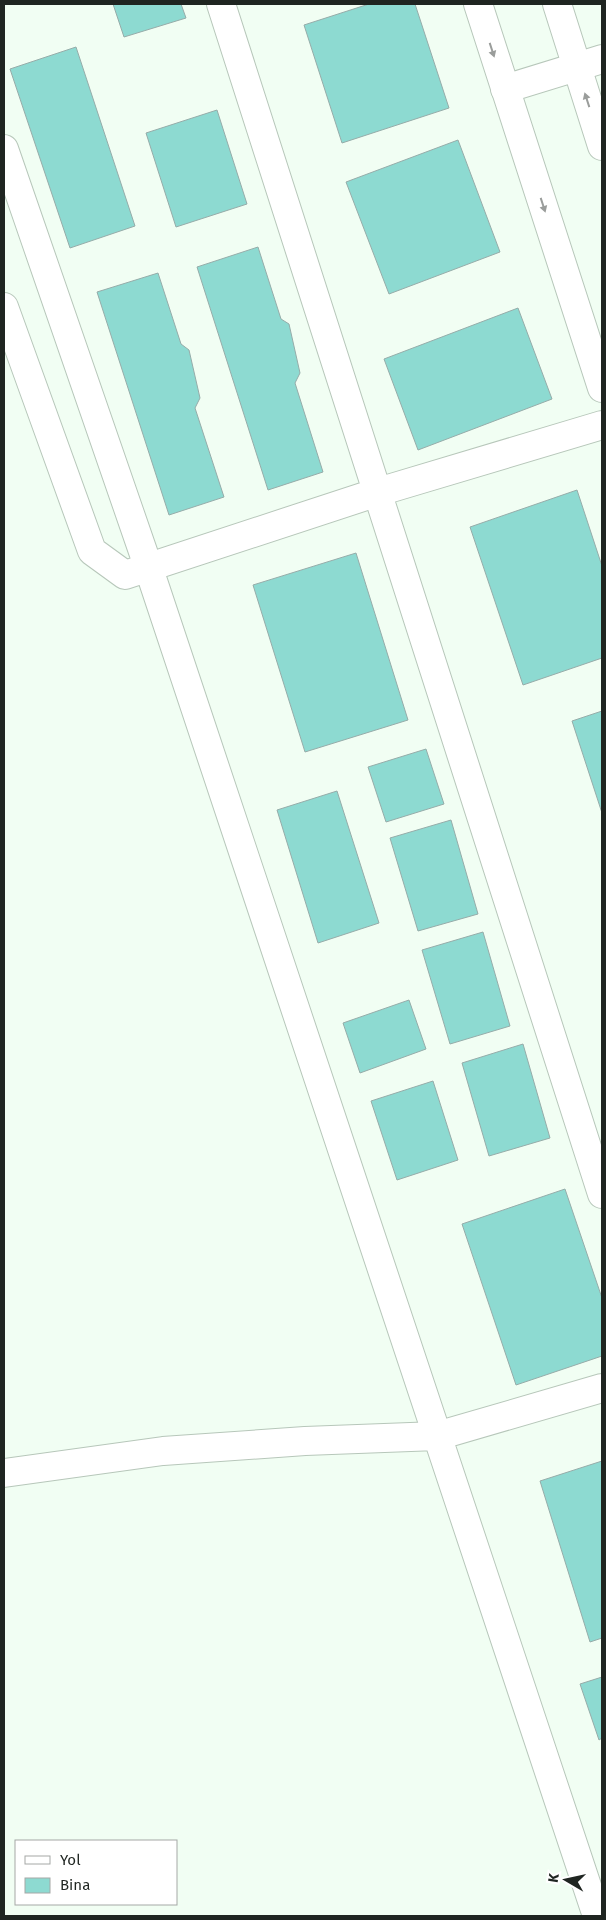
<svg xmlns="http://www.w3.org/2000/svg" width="606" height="1920" viewBox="0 0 606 1920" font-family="'Fira Sans',sans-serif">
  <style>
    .building { fill: #8ddad1; stroke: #96aca9 }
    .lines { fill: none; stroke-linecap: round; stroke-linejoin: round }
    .minor-casing { stroke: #b7c7ba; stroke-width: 30 }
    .major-casing { stroke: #b7c7ba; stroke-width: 30 }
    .minor { stroke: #fff; stroke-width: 28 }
    .major { stroke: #fff; stroke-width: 28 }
    .oneway { fill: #9a9d9b }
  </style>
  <rect width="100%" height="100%" fill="#f1fef3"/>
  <path class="building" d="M113,4H181L186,18L124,37Z
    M369,4H415L449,108L342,143L304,25Z
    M76,47L135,226L70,248L10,69Z
    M217,110L247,204L176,227L146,133Z
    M458,140L500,252L389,294L346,182Z
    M258,247L281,319L289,324L300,373L295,383L323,472L268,490L197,267Z
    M158,273L181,344L189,350L200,398L195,408L224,497L169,515L97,292Z
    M518,308L552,399L418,450L384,359Z
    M577,490L602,566V658L523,685L470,527Z
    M356,553L408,720L305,752L253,585Z
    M602,711V813L572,721Z
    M426,749L444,804L386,822L368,767Z
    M337,791L379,923L318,943L277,810Z
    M451,820L478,914L418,931L390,838Z
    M483,932L510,1026L450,1044L422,950Z
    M409,1000L426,1049L360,1073L343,1023Z
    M523,1044L550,1138L489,1156L462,1063Z
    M433,1081L458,1160L397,1180L371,1101Z
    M565,1189L602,1298V1356L516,1385L462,1224Z
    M602,1461V1638L590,1642L540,1481Z
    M602,1677V1738L599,1740L580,1684Z"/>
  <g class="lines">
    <g class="minor-casing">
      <path id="minor" d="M221,4L602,1194
        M505,89L602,59
        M4,149L148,566L597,1916
        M4,307L92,551L125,575L378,492L602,425
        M4,1473L163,1451L305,1441L437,1436L602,1388"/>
    </g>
    <g class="major-casing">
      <path id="major" d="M478,4L602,388
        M557,4L602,146"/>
    </g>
    <use href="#minor" class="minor"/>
    <use href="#major" class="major"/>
  </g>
  <defs><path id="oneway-solid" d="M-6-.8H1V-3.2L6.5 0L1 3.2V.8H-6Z" transform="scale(1.25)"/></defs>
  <g class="oneway">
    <use href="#oneway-solid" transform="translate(492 50) rotate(72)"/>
    <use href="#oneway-solid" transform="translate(587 100) rotate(-108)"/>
    <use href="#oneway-solid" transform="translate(543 205) rotate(72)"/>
  </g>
  <rect width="606" height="1920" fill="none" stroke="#1f2521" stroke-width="10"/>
  <rect x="15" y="1840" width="162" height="65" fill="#ffffff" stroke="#a5a8a6"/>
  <rect x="25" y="1856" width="25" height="8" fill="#ffffff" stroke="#a5a8a6"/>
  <text x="60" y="1865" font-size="15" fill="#1f2521">Yol</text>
  <rect x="25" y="1878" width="25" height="15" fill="#8ddad1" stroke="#a5a8a6"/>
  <text x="60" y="1890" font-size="15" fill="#1f2521">Bina</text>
  <g transform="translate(566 1880) rotate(279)" stroke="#ffffff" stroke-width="4" paint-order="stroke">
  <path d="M0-4L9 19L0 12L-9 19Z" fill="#1f2521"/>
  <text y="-8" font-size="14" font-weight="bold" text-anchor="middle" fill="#1f2521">K</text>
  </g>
</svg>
